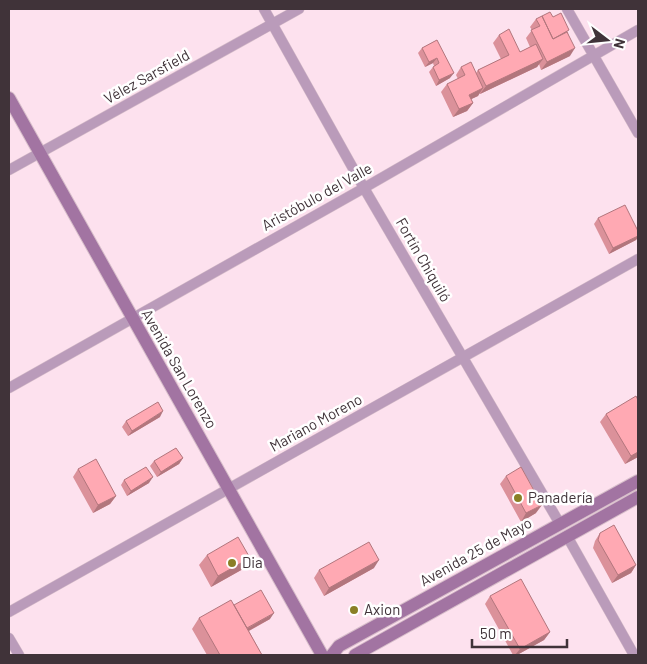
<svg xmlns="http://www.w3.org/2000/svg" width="647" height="664" viewBox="0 0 647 664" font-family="Barlow,sans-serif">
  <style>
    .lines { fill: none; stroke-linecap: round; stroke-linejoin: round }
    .minor-casing { stroke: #d7beca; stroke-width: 11 }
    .secondary-casing { stroke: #d7beca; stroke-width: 14 }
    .minor { stroke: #ba9bba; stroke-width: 10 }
    .secondary { stroke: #a274a2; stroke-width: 12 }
    .wall { fill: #db919a }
    .shaded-wall { fill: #b2767d }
    .building { fill: #ffa9b3; stroke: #b2767d }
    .poi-dot { fill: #8a7f26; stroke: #fff; stroke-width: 2 }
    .labels { text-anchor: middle; stroke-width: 5; stroke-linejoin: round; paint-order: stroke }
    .street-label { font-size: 15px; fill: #403339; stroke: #fff }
    .poi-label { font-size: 15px; fill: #403339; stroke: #fff; text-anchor: start }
  </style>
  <rect width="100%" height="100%" fill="#fde1ee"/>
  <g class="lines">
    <g class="minor-casing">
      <path id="minor" d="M264,9L364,188L560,524
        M567,9L638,133
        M9,170L299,9
        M9,388L364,188L638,30
        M567,536L634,655
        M9,612L638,259
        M9,638L19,655"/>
    </g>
    <g class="secondary-casing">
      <path id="secondary" d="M9,98L322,655
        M332,655L339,646L638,481
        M355,655L638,497"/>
    </g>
    <use href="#minor" class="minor"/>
    <use href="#secondary" class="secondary"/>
  </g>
  <path class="wall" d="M553,17L568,32L570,56L541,70L539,64L537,67L480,94L479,93L478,96L471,99L473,103L467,111L453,117L441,92L447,84L458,79L456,75L461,67L476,73L478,70L501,59L493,43L499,35L520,52L530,47L526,38L532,30L530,27L536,19Z
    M437,40L450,78L436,86L429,72L433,67L434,66L433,63L425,67L418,53L422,48Z
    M598,218L638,231V237L636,240L609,254L594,224Z
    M638,400V457L625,464L600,422L606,414Z
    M160,417L128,436L122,427L126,421Z
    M183,458L179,464L157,477L150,466L154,461Z
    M78,469L116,496L110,504L93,513L73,477Z
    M506,476L536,513L521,522L500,484Z
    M124,480L149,483L127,496L121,485Z
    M600,533L636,565L631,573L612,583L593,548L595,541Z
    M207,555L243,569L211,587L199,565Z
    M374,568L324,596L314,578L319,570Z
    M490,596L550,632L544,640L517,655H513L485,604Z
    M234,605L270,619L249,631L262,655H207L192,629L199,618Z"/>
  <path class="shaded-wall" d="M575,48L570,56L541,70L547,62Z
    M437,58L433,63L425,67L429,62Z
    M543,59L537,67L480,94L486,86Z
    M454,73L450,78L436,86L439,80Z
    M483,88L478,96L463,103L469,95Z
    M473,103L467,111L453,117L459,109Z
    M638,236V237L636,240L609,254L613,248Z
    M163,411L160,417L128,436L132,431Z
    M638,452V457L625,464L631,456Z
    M183,458L179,464L157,477L161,472Z
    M153,477L149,483L127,496L131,491Z
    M116,496L110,504L93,513L98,505Z
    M542,505L536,513L521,522L526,513Z
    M250,558L243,569L211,587L218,576Z
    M379,560L374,568L324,596L329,588Z
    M636,565L631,573L612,583L618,575Z
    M274,613L270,619L241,635L245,630Z
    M550,632L544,640L517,655H515L520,649Z"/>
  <path class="building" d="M550,12L553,17L561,13L569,30L553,39L542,16Z
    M542,16L553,39L567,32L575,48L547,62L531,30L540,26L536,19Z
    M509,29L520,52L536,44L543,59L486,86L478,70L509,55L499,35Z
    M437,40L454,73L439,80L433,67L439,63L437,58L429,62L422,48Z
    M471,62L483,88L469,95L473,103L459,109L447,84L465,75L461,67Z
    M625,205L638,231V236L613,248L598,218Z
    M636,396L638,400V452L631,456L606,414Z
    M158,402L163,411L132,431L126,421Z
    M176,448L183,458L161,472L154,461Z
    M96,459L116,496L98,505L78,469Z
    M146,467L153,477L131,491L124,480Z
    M521,467L542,505L526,513L506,476Z
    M614,525L636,565L618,575L598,540L600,533Z
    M238,537L250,558L218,576L207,555Z
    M369,542L379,560L329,588L319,570Z
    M521,579L550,632L520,649L490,596Z
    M261,590L274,613L247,628L234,605Z
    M231,600L262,655H220L199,618Z"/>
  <g class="poi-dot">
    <circle cx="518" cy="498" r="5"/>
    <circle cx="232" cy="563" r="5"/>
    <circle cx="354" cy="610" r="5"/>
  </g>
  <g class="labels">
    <g class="street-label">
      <text transform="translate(147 77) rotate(-29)" y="5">Vélez Sarsfield</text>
      <text transform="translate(317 197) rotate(-29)" y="5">Aristóbulo del Valle</text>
      <text transform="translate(423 260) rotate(60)" y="5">Fortín Chiquiló</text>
      <text transform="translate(179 369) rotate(60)" y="5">Avenida San Lorenzo</text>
      <text transform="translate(316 423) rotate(-29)" y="5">Mariano Moreno</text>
      <text transform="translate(476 552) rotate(-29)" y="5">Avenida 25 de Mayo</text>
    </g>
    <g class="poi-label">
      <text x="528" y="503">Panadería</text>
      <text x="242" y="568">Dia</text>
      <text x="364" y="615">Axion</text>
    </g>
  </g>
  <rect width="647" height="664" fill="none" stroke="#403339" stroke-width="20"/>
  <g transform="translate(607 40) rotate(106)" stroke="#ffffff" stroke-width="4" paint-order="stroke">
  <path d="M0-4L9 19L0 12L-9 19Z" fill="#403339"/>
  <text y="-8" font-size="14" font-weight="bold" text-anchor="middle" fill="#403339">N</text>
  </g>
  <path d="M472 639v8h95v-8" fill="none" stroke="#403339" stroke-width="2.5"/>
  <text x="480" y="639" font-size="15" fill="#403339" stroke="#ffffff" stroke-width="4" paint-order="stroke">50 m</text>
</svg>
